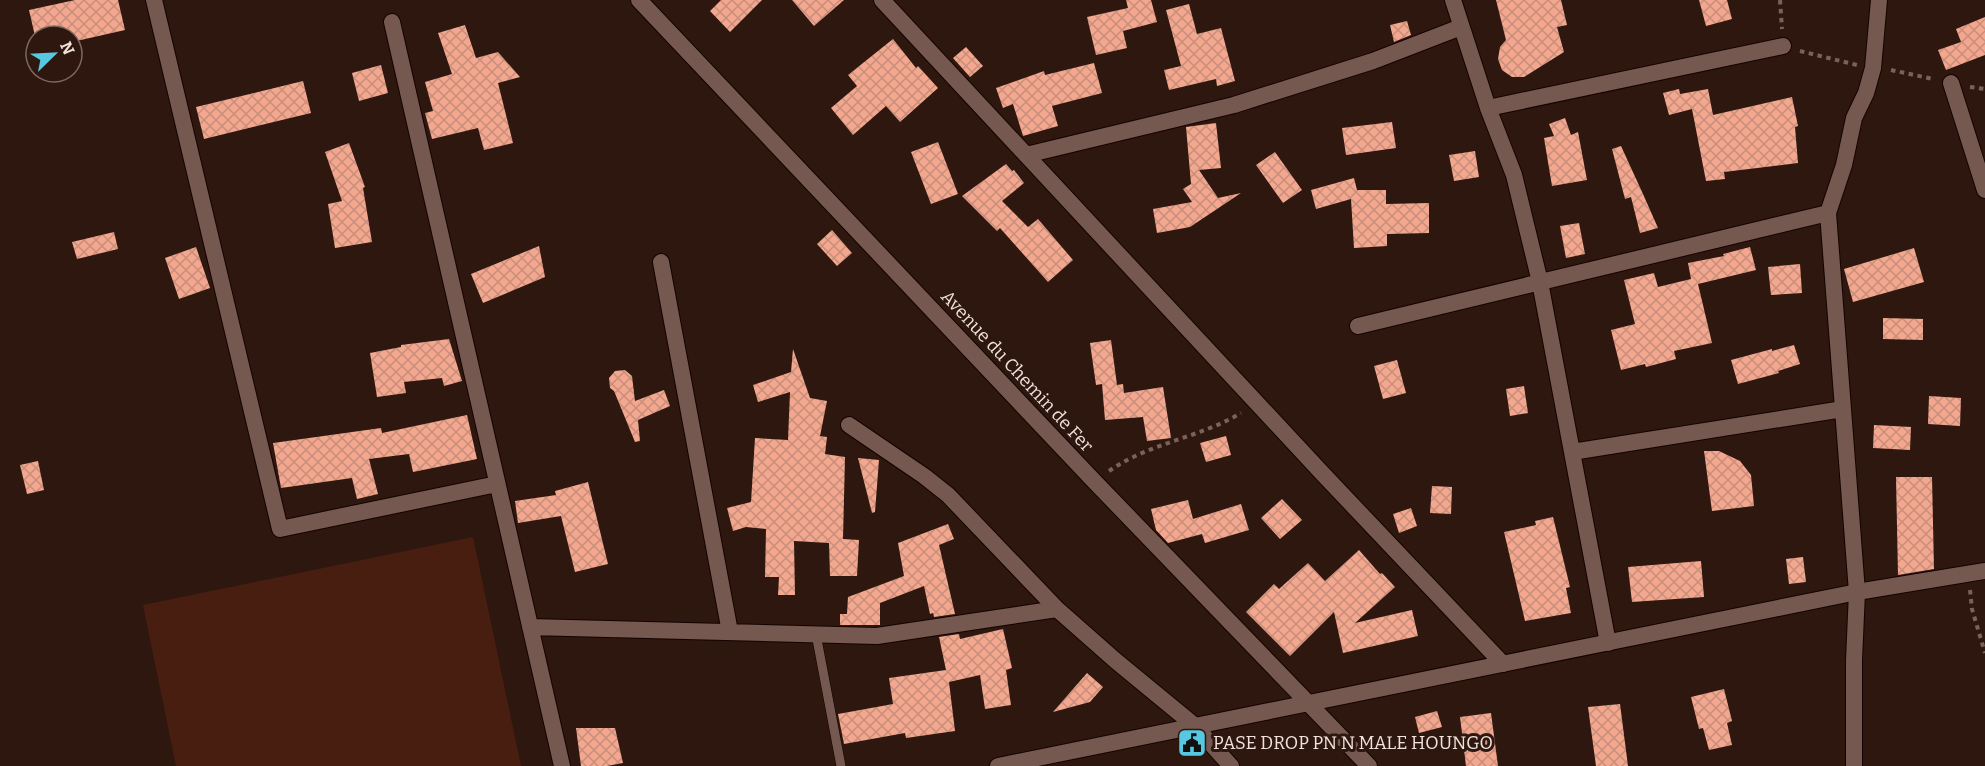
<svg xmlns="http://www.w3.org/2000/svg" width="1985" height="766" viewBox="0 0 1985 766" font-family="Bitter,serif">
  <style>
    .green { fill: #481e10 }
    .building { fill: url(#building-cross-hatch) }
    .lines { fill: none; stroke-linecap: round; stroke-linejoin: round }
    .service-casing { stroke: #150300; stroke-width: 10 }
    .minor-casing { stroke: #150300; stroke-width: 18 }
    .tertiary-casing { stroke: #150300; stroke-width: 18 }
    .path { stroke: #78635c; stroke-width: 4; stroke-dasharray: 4.5 4.5; stroke-linecap: butt }
    .service { stroke: #75584f; stroke-width: 9 }
    .minor { stroke: #75584f; stroke-width: 16 }
    .tertiary { stroke: #75584f; stroke-width: 16 }
    .labels { text-anchor: middle; stroke-width: 6; stroke-linejoin: round; paint-order: stroke }
    .street-label { font-size: 18px; fill: #f2e1dc; stroke: #2e170f }
    .poi-label { font-size: 18px; fill: #f2e1dc; stroke: #2e170f; text-anchor: start }
  </style>
  <defs>
    <pattern id="building-cross-hatch" width="8" height="8" patternUnits="userSpaceOnUse" patternTransform="scale(1.5)"><rect width="8" height="8" fill="#f3a78f"/><path d="M0 0l8 8M0 8l8-8" fill="none" stroke="#c88e7c"/></pattern>
  </defs>
  <rect width="100%" height="100%" fill="#2e170f"/>
  <path class="green" d="M473,537L521,766H176L143,605Z"/>
  <path class="building" d="M75,0H118L125,30L72,42V36H35L29,10Z
    M721,0H762L730,32L710,11Z
    M792,0H844L814,26Z
    M1126,0H1151L1157,22L1123,31L1127,48L1096,55L1087,17L1128,8Z
    M1496,0H1561L1567,25L1557,27L1564,52L1524,77H1512L1502,70L1498,59L1500,47L1506,40Z
    M1699,0H1727L1732,19L1706,26Z
    M1189,4L1197,34L1221,28L1235,81L1217,86L1216,79L1169,90L1164,70L1181,66L1166,10Z
    M1985,17V55L1946,70L1938,50L1961,42L1956,29Z
    M1407,21L1411,35L1394,42L1390,25Z
    M465,25L476,58L498,52L520,77L498,83L513,143L484,150L478,128L432,139L425,113L433,111L425,82L452,74L438,33Z
    M893,39L916,68L918,66L938,88L900,122L886,106L853,135L831,108L857,86L848,75Z
    M966,47L983,66L970,77L953,58Z
    M1094,63L1102,93L1052,106L1058,126L1023,136L1013,104L1003,108L996,88L1044,71L1045,75Z
    M381,65L388,93L359,101L352,73Z
    M303,81L311,113L204,139L196,107Z
    M1679,89L1680,94L1708,89L1713,115L1792,97L1798,126L1795,127L1798,163L1724,172L1725,179L1706,181L1692,109L1669,115L1663,93Z
    M1565,118L1571,135L1578,132L1587,180L1552,186L1544,138L1554,136L1549,124Z
    M1392,122L1396,148L1346,155L1342,128Z
    M1216,123L1221,168L1199,170L1218,198L1241,193L1190,227L1157,233L1153,209L1192,202L1183,189L1191,184L1186,127Z
    M938,142L958,194L931,204L911,152Z
    M349,143L365,187L363,188L372,242L335,248L328,204L342,201L325,152Z
    M1621,146L1643,194L1658,228L1640,233L1631,197L1625,199L1612,149Z
    M1475,151L1479,177L1454,181L1449,155Z
    M1275,152L1302,190L1283,203L1256,165Z
    M1006,164L1012,171L1014,170L1024,183L1002,201L1028,227L1038,219L1073,260L1048,282L1000,228L997,231L962,196Z
    M1354,178L1357,190H1386V204L1429,203V233L1387,234V246L1354,248L1351,199L1316,209L1311,190Z
    M1579,223L1585,254L1566,258L1560,226Z
    M832,230L852,253L837,266L817,244Z
    M114,232L118,249L77,259L72,242Z
    M539,246L545,277L483,303L471,274Z
    M196,247L210,288L179,299L165,258Z
    M1750,247L1756,270L1698,284L1712,343L1674,351L1676,359L1646,367L1645,364L1621,370L1611,330L1635,324L1624,280L1654,273L1658,287L1691,279L1688,263L1724,256L1723,254Z
    M1914,248L1924,282L1853,302L1844,269Z
    M1800,264L1802,293L1771,295L1768,267Z
    M1883,318L1923,319V340L1883,339Z
    M449,339L462,381L444,386L442,378L404,382L406,393L377,397L370,353L401,347V345Z
    M1111,340L1117,385L1123,384L1124,393L1163,387L1171,438L1147,441L1143,417L1105,420L1102,384L1096,385L1090,343Z
    M1794,345L1800,364L1778,371L1779,373L1738,384L1731,360L1772,349V351Z
    M793,349L810,398L827,401L820,436L827,437L825,454L845,457L843,539L859,540L857,576H830L829,543L794,541L795,595H778L779,577H765L766,529L746,527L733,531L727,508L751,502L755,438L788,440L790,392L758,402L753,385L791,372Z
    M1397,360L1406,393L1383,399L1374,366Z
    M625,370L632,376L635,401L664,390L670,406L638,420L640,441L635,442L614,391L610,388L609,378L615,371Z
    M1524,386L1528,413L1510,416L1506,389Z
    M1929,396L1961,398L1960,426L1928,424Z
    M467,415L477,459L413,472L409,454L369,459L378,494L357,499L352,478L281,488L273,443L381,428L382,433Z
    M1874,425L1911,427L1910,450L1873,448Z
    M1226,436L1231,455L1206,462L1200,443Z
    M1704,451H1719L1740,461L1751,475L1754,506L1712,511Z
    M858,458L879,460L875,512L872,513Z
    M38,461L44,490L27,494L20,465Z
    M1896,477H1932L1934,569L1898,575Z
    M588,482L608,564L575,572L561,516L518,523L515,501L556,495L555,491Z
    M1432,486L1452,487L1451,514L1430,513Z
    M1282,499L1302,520L1280,539L1261,518Z
    M1188,500L1193,519L1241,504L1249,530L1205,543L1202,534L1168,543L1156,530L1151,509Z
    M1411,508L1417,526L1399,533L1393,514Z
    M1553,517L1570,587L1566,588L1571,613L1525,621L1504,532L1536,525L1535,521Z
    M948,524L954,539L939,545L955,614L934,617L933,613L930,614L924,586L880,603V625H840V614H847L848,597L904,576L898,543Z
    M1359,550L1380,574L1382,573L1395,587L1355,623L1412,610L1418,636L1343,653L1334,612L1290,656L1246,612L1274,584L1279,589L1308,563L1325,581Z
    M1803,557L1806,582L1789,584L1786,559Z
    M1701,561L1704,597L1632,602L1628,567Z
    M1003,629L1012,668L1006,670L1011,705L985,709L980,675L949,682L955,731L906,738L905,733L844,744L838,714L893,704L889,678L946,670L939,637L959,634L960,639Z
    M1087,673L1103,687L1090,702L1053,712Z
    M1724,689L1732,721L1727,723L1732,745L1709,750L1703,728L1699,729L1691,697Z
    M1620,704L1628,766H1596L1588,707Z
    M1437,711L1442,727L1419,733L1415,717Z
    M1491,713L1498,766H1466L1460,717Z
    M576,728H615L623,763L607,766H581Z"/>
  <g class="lines">
    <g class="service-casing">
      <path id="service" d="M816,634L841,766"/>
    </g>
    <g class="minor-casing">
      <path id="minor" d="M154,0L280,529L497,484
        M639,0L1094,481L1369,766
        M882,0L1322,473L1503,664
        M1453,0L1488,108L1514,175L1540,282L1608,643
        M392,22L562,766
        M1951,83L1985,190
        M1488,108L1783,46
        M1026,155L1234,105L1373,61L1461,27
        M661,262L730,632
        M1358,326L1828,213
        M849,425L924,476L948,495L1057,609L1116,661L1195,726L1231,766
        M1572,452L1843,409
        M530,627L877,636L1057,609
        M1854,766V660L1857,592L1828,213L1844,165L1854,118L1866,93L1873,68L1879,0"/>
    </g>
    <g class="tertiary-casing">
      <path id="tertiary" d="M998,766L1857,592L1985,571"/>
    </g>
    <path class="path" d="M1780,0L1782,29
      M1800,51L1857,65
      M1891,70L1933,79
      M1970,87L1985,89
      M1109,471C1149,443 1199,438 1241,413
      M1970,590L1972,609L1985,653"/>
    <use href="#service" class="service"/>
    <use href="#minor" class="minor"/>
    <use href="#tertiary" class="tertiary"/>
  </g>
  <defs>
    <g id="civic-square" transform="scale(1.5)"><rect x="-9" y="-9" width="18" height="18" rx="4" fill="#56c9e1" stroke="#2e170f"/><path d="M-.6-6.5H3V-4.5H.6V-3L4-1V1h2V6H-6V1h2V-1L-.6-3ZM-1.2 2.5V6h2.4V2.5Z" fill="#111"/></g>
  </defs>
  <g fill-rule="evenodd">
    <use href="#civic-square" x="1192" y="743"/>
  </g>
  <g class="labels">
    <g class="street-label">
      <text transform="translate(1017 371) rotate(47)" y="6">Avenue du Chemin de Fer</text>
    </g>
    <g class="poi-label">
      <text x="1213" y="749">PASE DROP PN N MALE HOUNGO</text>
    </g>
  </g>
  <g transform="translate(54 54) rotate(66)"><circle r="28" fill="#2e170f" stroke="#7c6861" stroke-width="1.5"/>
  <path d="M0-4.5L10 22L0 15L-10 22Z" fill="#56c9e1"/>
  <text y="-9" font-size="16" font-weight="bold" text-anchor="middle" fill="#f2e1dc">N</text>
  </g>
</svg>
